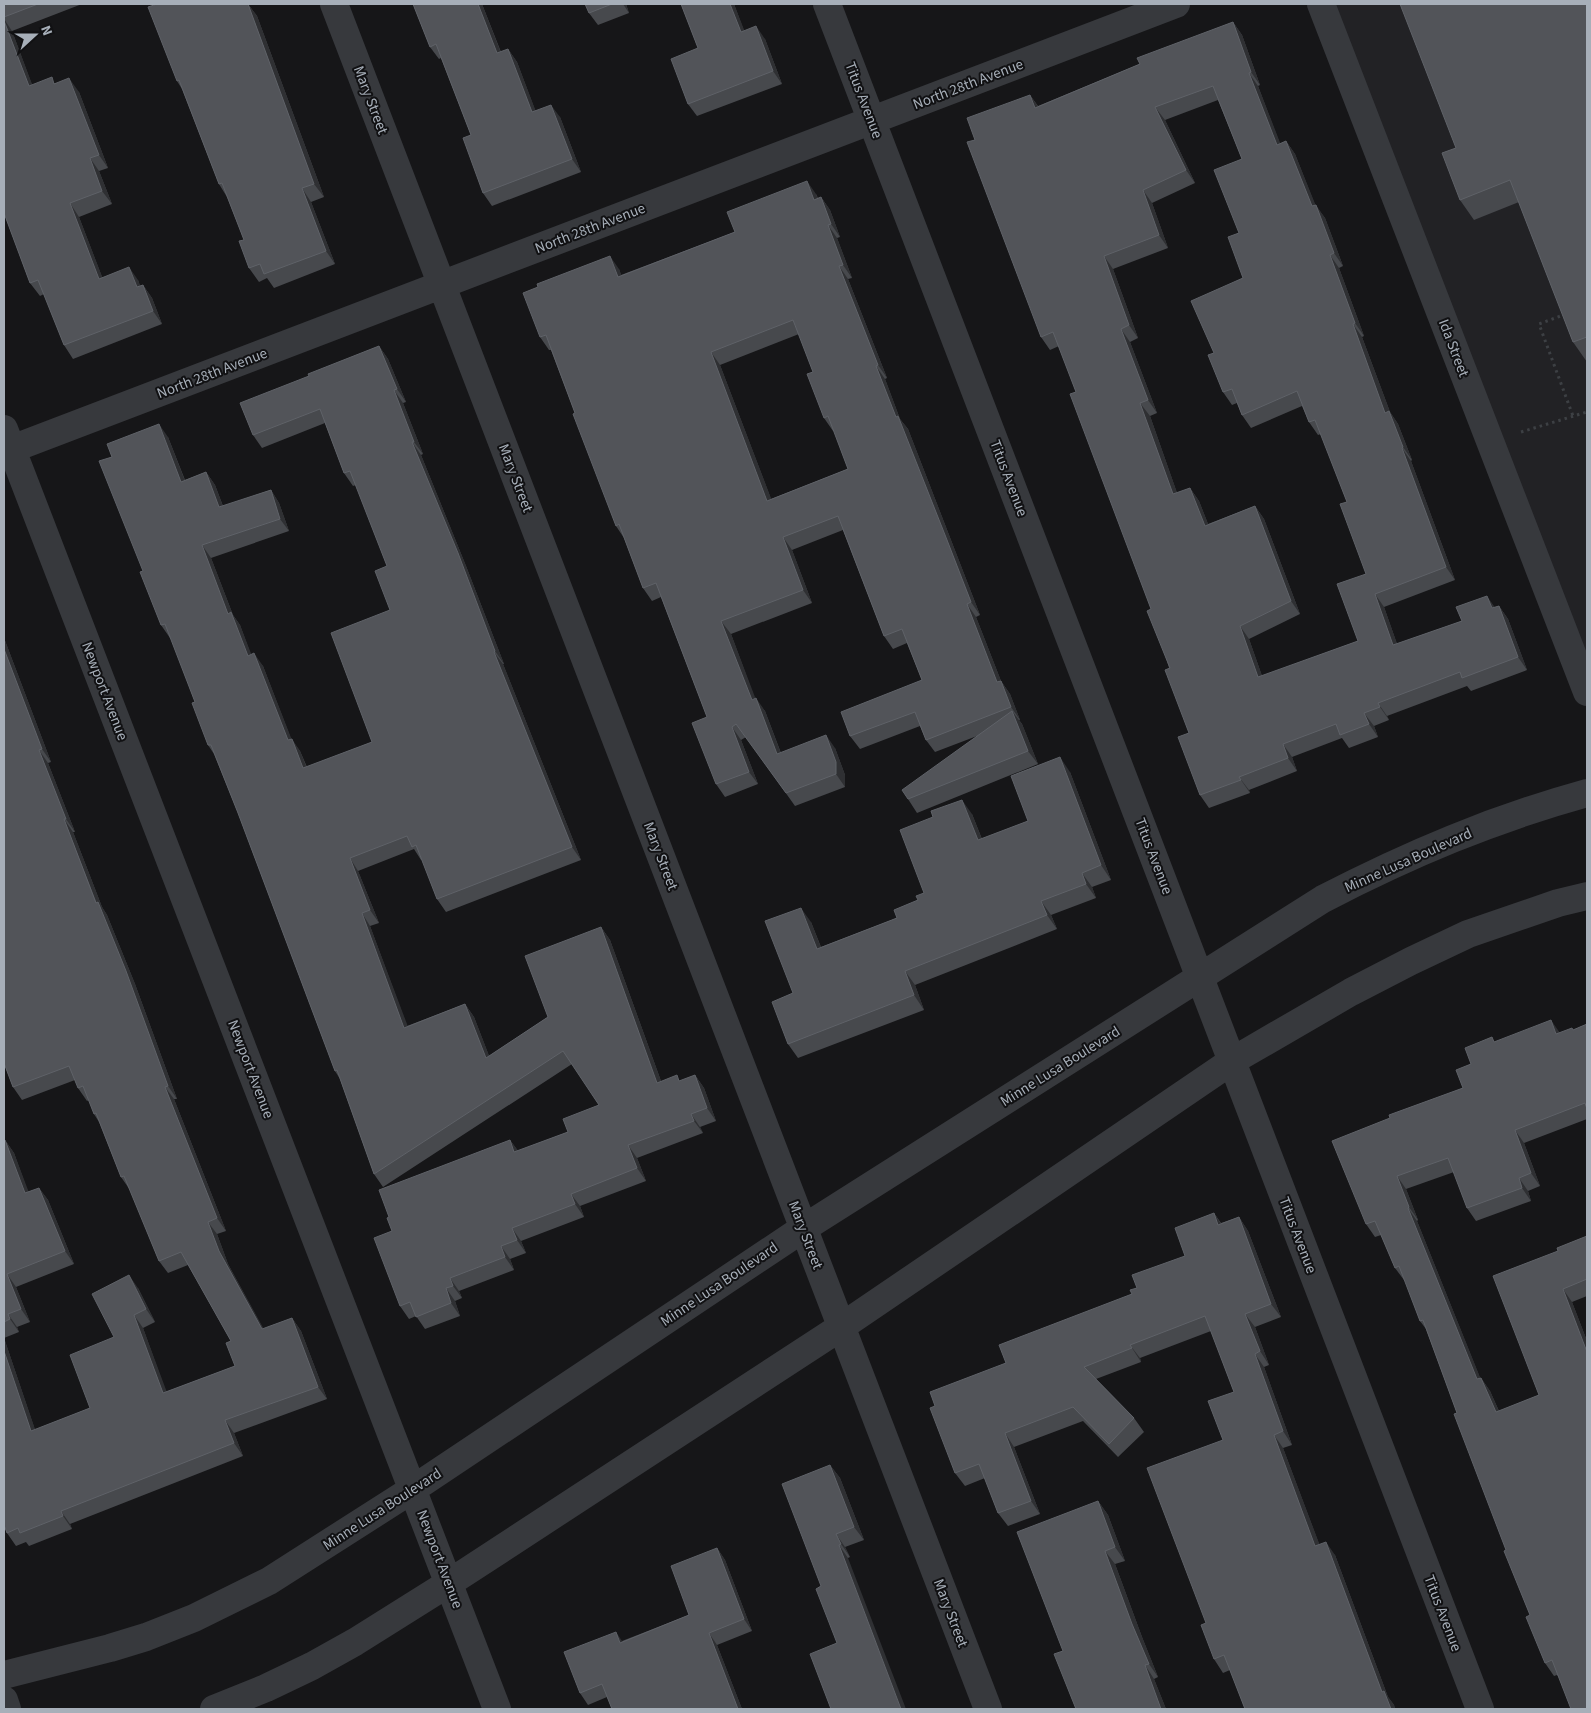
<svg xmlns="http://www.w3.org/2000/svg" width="1591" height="1713" viewBox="0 0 1591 1713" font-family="'Source Sans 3',sans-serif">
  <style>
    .built { fill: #222225 }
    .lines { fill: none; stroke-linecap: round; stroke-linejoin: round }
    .path { stroke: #3d4044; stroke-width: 3; stroke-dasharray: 2.5 4; stroke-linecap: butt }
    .street { stroke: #37393d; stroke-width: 28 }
    .wall { fill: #47494d; fill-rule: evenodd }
    .shaded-wall { fill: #2f3033 }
    .building { fill: #525459; stroke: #5f6268; fill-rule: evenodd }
    .labels { text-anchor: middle; stroke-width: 4; stroke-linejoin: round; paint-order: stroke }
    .street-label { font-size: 15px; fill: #a7afb9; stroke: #111113 }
  </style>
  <rect width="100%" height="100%" fill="#161618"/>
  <path class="built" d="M1321,4H1587V692Z"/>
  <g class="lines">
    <path class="path" d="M1566,314L1539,324L1573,416
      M1521,432L1587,412"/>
    <path class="street" d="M334,4L988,1709
      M827,4L1480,1709
      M1321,4L1587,692
      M4,429L497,1709
      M4,452L1176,4
      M4,1675L110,1648L146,1637L194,1618L269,1581L413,1489L804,1228L1323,899C1410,854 1493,819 1587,793
      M4,1700L7,1709
      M214,1709L266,1688L312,1666L355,1642L449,1583L841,1327L1232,1061L1351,992L1411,961L1468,934L1558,903L1587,896"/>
  </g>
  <path class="wall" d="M4,4H82L12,31L32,85L56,83L79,92L108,168L99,171L112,204L79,217L102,277L138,280L140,286L143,285L152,298L162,324L73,359L64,345L44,294L40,296L30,283L4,213Z
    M157,4H248L257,16L324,197L311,202L335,264L274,288L267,278L259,282L249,268L244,240L227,197L219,184L182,89L177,81Z
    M413,4H482L501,52L508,49L517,62L535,110L560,117L581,172L492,206L483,193L471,135L441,58L439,59L430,47Z
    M585,4H626L629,13L598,25L589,13Z
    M681,4H734L744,31L765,39L782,84L697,116L688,104L698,48Z
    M1587,4V362L1573,342L1519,202L1474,220L1460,200L1456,148Z
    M1233,22L1242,35L1260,85L1258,86L1280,144L1286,141L1295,154L1315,205L1325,218L1343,266L1339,268L1364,336L1362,337L1390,412L1398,424L1412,460L1411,461L1455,580L1384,607L1397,644L1462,621L1499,606L1508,619L1527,670L1471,691L1467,686L1387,716L1389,720L1374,726L1378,737L1349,748L1342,738L1292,757L1297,771L1249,790L1250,793L1209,808L1200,795L1189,733L1151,609L1076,392L1059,346L1050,350L1041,337L975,140L1030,95L1038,106L1140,64ZM1218,100L1242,159L1239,233L1243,278L1214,353L1223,392L1232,405L1237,403L1242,415L1251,428L1302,406L1309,422L1318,435L1321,434L1347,502L1366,574L1358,641L1262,676L1249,639L1300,614L1264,519L1255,506L1208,524L1199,501L1190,488L1177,493L1150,416L1157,413L1130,342L1138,338L1113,269L1168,248L1152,203L1195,183L1165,120Z
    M816,194L818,198L821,197L830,210L840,237L837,238L852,278L848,279L887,378L885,379L900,419L908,429L980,615L976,617L1001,681L1010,694L1020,720H1019L1022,724L1038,764L917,813L908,799L977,736L935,752L926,740L920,726L860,749L850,736L922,680L907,643L893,649L884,636L843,530L792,550L812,603L731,634L755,699L765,711L781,753L835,748L845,775V787L795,806L746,737L741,740L758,784L725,797L716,784L707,717L661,597L652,601L643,588L624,538L616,526L575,413L551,350H549L540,337L538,287L619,269L621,275L735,232ZM799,334L813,372L824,418L833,431H834L848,469L771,499L720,365Z
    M379,346L388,359L406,402L403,403L423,454L421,455L466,566L504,664H503L581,860L446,912L437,899L422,859L421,860L414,849L358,871L379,923L370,926L407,1026L465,1004L474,1017L489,1056L548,1017L601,927L610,940L661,1081H681L695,1075L704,1088L716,1121L700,1127L703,1133L637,1158L646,1181L580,1206L584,1217L521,1241L526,1253L510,1259L514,1270L459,1291L462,1298L455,1301L460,1316L425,1329L416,1316L409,1319L400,1306L392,1231L389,1217L510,1140L518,1151L568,1132L599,1105L572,1064L383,1187L374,1174L340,1079L335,1071L238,813L214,754L208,745L195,702L171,638H170L161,625L143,571L168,437L185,480L206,472L215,485L223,506L271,490L279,503L289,531L211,558L233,615L240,625L251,655L263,666L291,739L300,751L307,767L372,742L390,610L387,566L356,485L353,486L344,473L325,423L262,448L253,435L309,376Z
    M4,638L51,762L48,763L75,832H73L102,907L107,915L135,984L177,1099H174L226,1231L217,1234L228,1264L263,1329L292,1318L301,1331L327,1399L234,1433L243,1456L70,1524L72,1529L29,1546L26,1542L16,1546L7,1533L4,1525V1141L5,1140L14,1153L28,1192L39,1188L48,1200L74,1264L16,1287L30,1322L17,1327L19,1332L4,1338L35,1430L90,1408L114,1337L138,1288L155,1322L143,1328L166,1392L235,1366L231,1341L188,1265L168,1273L159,1261L130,1190L121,1177L99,1122L94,1114L89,1100L87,1101L78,1088L75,1080L22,1100L13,1087L5,1066L4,1067Z
    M1070,772L1111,880L1092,887L1096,898L1051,915L1057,929L915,985L924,1010L798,1058L788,1044L793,993L811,922L821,947L897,918L918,900L924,893L972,814L982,839L1028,821Z
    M1587,1024V1119L1524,1143L1540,1186L1528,1191L1531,1201L1476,1221L1467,1208L1454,1172L1406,1189L1418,1220L1417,1221L1480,1378H1481L1490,1391L1499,1411L1539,1395L1558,1251L1587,1236V1296L1572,1302L1587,1341V1709L1557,1675L1554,1676L1545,1663L1530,1615L1457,1413L1426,1329L1420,1321L1405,1280H1404L1395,1268L1381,1235L1375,1237L1366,1224L1390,1118L1463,1088L1471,1064L1495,1042L1560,1033L1573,1030Z
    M1214,1213L1221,1223L1239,1217L1248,1231L1281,1317L1255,1327L1269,1365L1264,1367L1292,1445L1283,1448L1319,1544L1335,1555L1388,1697L1394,1705L1395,1709H1245L1230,1670L1223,1673L1214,1659L1206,1623L1223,1440L1234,1392L1211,1331L1140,1358L1141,1362L1096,1379L1134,1418L1144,1432L1118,1457L1083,1421L1014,1447L1040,1514L1008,1526L998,1513L985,1478L965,1486L955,1473L935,1406L1006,1363L1132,1294L1137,1288L1185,1256Z
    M830,1465L840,1478L864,1540L845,1547L850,1557L848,1558L837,1643L821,1586Z
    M1098,1501L1108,1515L1125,1561L1115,1564L1142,1637L1158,1677L1154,1679L1166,1709H1076L1063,1651Z
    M717,1548L725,1560L752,1631L717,1645L742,1709H612L607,1697L588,1705L580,1693L622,1641L689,1615Z"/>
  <path class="shaded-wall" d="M248,4L257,16L324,197L314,184Z
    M478,4H482L506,66L497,53Z
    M623,4H626L629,13Z
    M730,4H734L750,45L741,32Z
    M4,19L12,31L38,100L29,86Z
    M1233,22L1242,35L1260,85L1251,72Z
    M756,26L765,39L782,84L773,71Z
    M508,49L517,62L541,125L532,112Z
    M1249,73L1258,86L1286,158L1277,145Z
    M69,78L79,92L108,168L99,155Z
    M1030,95L1039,108H1035Z
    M551,105L560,117L581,172L572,159Z
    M1155,107L1165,120L1195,183L1186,170Z
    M1286,141L1295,154L1320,216L1316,205L1325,218L1343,266L1334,253L1312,206Z
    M90,158L99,171L112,204L102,191Z
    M807,181L816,194L823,213L814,200Z
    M302,188L311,202L335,264L326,251Z
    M1143,190L1152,203L1168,248L1159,235Z
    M821,197L830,210L840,237L831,224Z
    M70,203L79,217L108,292L99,279Z
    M828,225L837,238L852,278L843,265Z
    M1330,255L1339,268L1364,336L1355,323Z
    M610,256L619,269L627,290L618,277Z
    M1104,256L1113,269L1138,338L1129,325Z
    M839,266L848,279L887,378L878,365Z
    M129,267L138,280L146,301L137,287Z
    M143,285L152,298L162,324L153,311Z
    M1353,324L1362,337L1390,412L1398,424L1412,460L1403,447L1385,413Z
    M1121,329L1130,342L1157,413L1148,400Z
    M379,346L388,359L406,402L397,389Z
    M711,352L720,365L777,514L767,501Z
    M876,366L885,379L900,419L908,429L980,615L971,602L896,417Z
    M394,390L403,403L423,454L414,442Z
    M1140,403L1150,416L1182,507L1173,494Z
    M159,424L168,437L190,494L181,482Z
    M412,442L421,455L466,566L504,664L495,651Z
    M1402,448L1411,461L1455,580L1446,567Z
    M206,472L215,485L228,520L219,507Z
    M1190,488L1199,501L1214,539L1205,526Z
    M271,490L279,503L289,531L280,519Z
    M1255,506L1264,519L1300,614L1291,601Z
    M783,537L792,550L812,603L803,590Z
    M202,545L211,558L233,615L240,625L257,669L248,656L228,614Z
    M1375,594L1384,607L1402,658L1393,645Z
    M1487,596L1496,609L1492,608Z
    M967,604L976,617L1001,681L1010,694L1020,720L1011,707L997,682Z
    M1499,606L1508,619L1527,670L1518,657Z
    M721,621L731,634L761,713L752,700Z
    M1240,626L1249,639L1267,690L1258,677Z
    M4,638L51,762L42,749L4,649Z
    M494,652L503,664L581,860L572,847Z
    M254,653L263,666L297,753L288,740Z
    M756,698L765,711L786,767L777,754Z
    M1378,703L1387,716L1389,720L1380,707Z
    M1012,711L1022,724L1038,764L1028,751Z
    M1364,713L1374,726L1378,737L1369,724Z
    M732,727L741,740L758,784L749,772Z
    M826,735L835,748L845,775V787L836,774Z
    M292,739L300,751L312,781L303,768Z
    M1283,744L1292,757L1297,771L1288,758Z
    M39,750L48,763L75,832L66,819Z
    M1060,757L1070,772L1111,880L1101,865Z
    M1239,777L1249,790L1250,793L1241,780Z
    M962,800L972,814L988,855L978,840Z
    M64,819L73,832L102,907L107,915L135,984L177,1099L168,1086Z
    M350,858L358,871L379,923L370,910Z
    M1082,873L1092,887L1096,898L1086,884Z
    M1041,901L1051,915L1057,929L1047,915Z
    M801,908L811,922L827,963L817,949Z
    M362,913L370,926L413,1040L404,1028Z
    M601,927L610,940L666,1095L657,1083Z
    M905,971L915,985L924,1010L914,995Z
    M465,1004L474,1017L495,1071L486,1058Z
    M1551,1020L1560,1033L1556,1034Z
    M695,1075L704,1088L716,1121L707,1108Z
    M165,1087L174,1099L226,1231L217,1218Z
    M691,1114L700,1127L703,1133L694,1121Z
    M1515,1130L1524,1143L1540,1186L1531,1173Z
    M5,1140L14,1153L34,1206L25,1193Z
    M510,1140L519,1152H514Z
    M628,1145L637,1158L646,1181L637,1168Z
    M1397,1176L1406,1189L1418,1220L1409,1207Z
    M1519,1178L1528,1191L1531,1201L1522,1188Z
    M39,1188L48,1200L74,1264L65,1251Z
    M571,1194L580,1206L584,1217L575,1204Z
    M1408,1208L1417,1221L1486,1392L1477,1379Z
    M1214,1213L1223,1227L1218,1225Z
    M1239,1217L1248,1231L1281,1317L1271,1304Z
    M208,1222L217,1234L228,1264L271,1342L262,1329L219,1251Z
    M512,1228L521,1241L526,1253L517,1240Z
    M501,1246L510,1259L514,1270L505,1257Z
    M7,1274L16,1287L30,1322L21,1309Z
    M129,1275L138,1288L155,1322L146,1309Z
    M450,1278L459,1291L462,1298L453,1286Z
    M446,1288L455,1301L460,1316L451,1303Z
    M1563,1289L1572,1302L1587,1341V1352Z
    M8,1314L17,1327L19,1332L10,1319Z
    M1245,1314L1255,1327L1269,1365L1260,1351Z
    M134,1315L143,1328L172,1406L163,1393Z
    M292,1318L301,1331L327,1399L318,1387Z
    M4,1338L40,1444L31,1431L4,1351Z
    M1130,1345L1140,1358L1141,1362L1132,1348Z
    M1255,1354L1264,1367L1292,1445L1283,1431Z
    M1481,1378L1490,1391L1505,1425L1496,1412Z
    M225,1420L234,1433L243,1456L234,1443Z
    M1005,1433L1014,1447L1040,1514L1031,1501Z
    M1274,1435L1283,1448L1325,1559L1315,1546Z
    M830,1465L840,1478L864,1540L854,1527Z
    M1098,1501L1108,1515L1125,1561L1115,1547Z
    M61,1511L70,1524L72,1529L63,1516Z
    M836,1534L845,1547L850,1557L841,1544Z
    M1326,1542L1335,1555L1388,1697L1394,1705L1395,1709H1391L1382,1692Z
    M839,1545L848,1558L906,1709H901Z
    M717,1548L725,1560L752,1631L744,1619Z
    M1105,1551L1115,1564L1142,1637L1158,1677L1149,1664L1132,1624Z
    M616,1632L624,1644L620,1643Z
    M709,1633L717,1645L742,1709H738Z
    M1145,1665L1154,1679L1166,1709H1161Z"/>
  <path class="building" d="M4,4H38L4,17Z
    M157,4H248L314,184L302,188L326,251L264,274L260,264L249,268L239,241L244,240L222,183L219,184L179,80L177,81L148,7Z
    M413,4H478L497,53L508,49L532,112L551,105L572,159L483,193L463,138L471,135L436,44L430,47Z
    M585,4H612L589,13Z
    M681,4H730L741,32L756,26L773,71L688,104L671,59L698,48Z
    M1400,4H1587V337L1573,342L1510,180L1460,200L1442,153L1456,148Z
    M4,21L29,86L52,77L54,84L69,78L99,155L90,158L102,191L70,203L99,279L129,267L137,287L143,285L153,311L64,345L38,280L30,283L4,213Z
    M1233,22L1251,72L1249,73L1277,145L1286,141L1312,206L1316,205L1334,253L1330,255L1355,323L1353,324L1385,413L1389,411L1403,447L1402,448L1446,567L1375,594L1393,645L1462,621L1456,607L1487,596L1492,608L1499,606L1518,657L1462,678L1460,672L1378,703L1380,707L1364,713L1369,724L1340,735L1336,724L1283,744L1288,758L1239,777L1241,780L1200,795L1178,737L1189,733L1165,670L1170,668L1147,611L1151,609L1070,394L1076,392L1053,332L1041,337L967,142L975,140L967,118L1030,95L1035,108L1140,64L1137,58ZM1213,86L1242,159L1214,170L1239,233L1228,237L1243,278L1191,301L1214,353L1208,355L1223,392L1232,389L1242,415L1297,391L1309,422L1315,420L1347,502L1340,504L1366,574L1337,584L1358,641L1258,677L1240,626L1291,601L1255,506L1205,526L1190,488L1173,494L1140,403L1148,400L1121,329L1129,325L1104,256L1159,235L1143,190L1186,170L1155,107Z
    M807,181L814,200L821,197L831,224L828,225L843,265L839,266L878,365L876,366L896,417L898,416L947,540L971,602L967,604L997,682L1001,681L1011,707L926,740L915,712L850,736L841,712L922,680L902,629L884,636L838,516L783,537L803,590L721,621L752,700L756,698L777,754L826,735L836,762V774L786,793L736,724L732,727L749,772L716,784L692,723L707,717L656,583L643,588L619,524L616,526L573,414L575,413L546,335L540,337L523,293L538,287L537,284L610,256L618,277L735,232L727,212ZM793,320L813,372L807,374L824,418L828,416L848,469L767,501L711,352Z
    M379,346L397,389L394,390L414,442H412L458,553L495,651L494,652L572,847L437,899L416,845L412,847L407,836L350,858L370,910L362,913L404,1028L465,1004L486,1058L548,1017L525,956L601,927L657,1083L677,1075L679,1081L695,1075L707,1108L691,1114L694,1121L628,1145L637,1168L571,1194L575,1204L512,1228L517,1240L501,1246L505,1257L450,1278L453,1286L446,1288L451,1303L416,1317L410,1302L400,1306L374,1238L392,1231L387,1218L389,1217L379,1190L510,1140L514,1152L568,1132L563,1119L599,1105L563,1051L374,1174L337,1070L335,1071L238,813L211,745H208L192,703L195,702L165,624L161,625L140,572L143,571L99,461L112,457L107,444L159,424L181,482L206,472L219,507L271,490L280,519L202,545L228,614L231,612L248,656L254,653L288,740L292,739L303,768L372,742L331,633L390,610L375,571L387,566L350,471L344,473L320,409L253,435L240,403L309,376L308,374Z
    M4,649L42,749L39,750L66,819H64L96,903L98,902L126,971L168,1086L165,1087L217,1218L208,1222L219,1251L262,1329L292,1318L318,1387L225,1420L234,1443L61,1511L63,1516L20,1533L18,1528L7,1533L4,1525V1351L31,1431L90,1408L70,1355L114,1337L92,1294L129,1275L146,1309L134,1315L163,1393L235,1366L226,1343L231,1341L181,1252L159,1261L124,1176L121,1177L96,1113L94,1114L83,1086L78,1088L69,1066L13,1087L4,1063Z
    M1012,711L1028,751L908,799L902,790Z
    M1060,757L1101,865L1082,873L1086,884L1041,901L1047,915L905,971L914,995L788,1044L772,1002L793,993L765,921L801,908L817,949L897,918L894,910L918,900L916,896L924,893L900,830L933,817L931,811L962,800L978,840L1028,821L1011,776Z
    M1551,1020L1556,1034L1572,1028L1573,1030L1587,1024V1109L1585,1103L1515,1130L1531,1173L1519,1178L1522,1188L1467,1208L1448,1158L1397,1176L1409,1207L1408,1208L1477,1379L1481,1378L1496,1412L1539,1395L1493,1276L1558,1251L1557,1248L1587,1236V1279L1563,1289L1587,1352V1709H1571L1552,1660L1545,1663L1526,1617L1530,1615L1504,1551L1506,1550L1454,1414L1457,1413L1423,1320L1420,1321L1399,1266L1395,1268L1375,1221L1366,1224L1332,1141L1390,1118L1389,1115L1463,1088L1456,1070L1471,1064L1465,1048L1492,1037L1494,1042Z
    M5,1140L25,1193L39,1188L65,1251L7,1274L21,1309L8,1314L10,1319L4,1322V1141Z
    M1214,1213L1218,1225L1239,1217L1271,1304L1245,1314L1260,1351L1255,1354L1283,1431L1274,1435L1315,1546L1326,1542L1382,1692L1384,1691L1391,1709H1245L1224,1655L1214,1659L1201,1625L1206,1623L1147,1468L1223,1440L1208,1401L1234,1392L1205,1316L1130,1345L1132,1348L1084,1367L1134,1418L1109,1444L1073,1407L1005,1433L1031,1501L998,1513L979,1464L955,1473L930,1408L935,1406L930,1392L1006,1363L999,1345L1132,1294L1130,1290L1137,1288L1132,1275L1185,1256L1175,1228Z
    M830,1465L854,1527L836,1534L841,1544L839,1545L901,1709H831L810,1654L837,1643L816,1589L821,1586L782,1484Z
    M1098,1501L1115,1547L1105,1551L1132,1624L1149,1664L1145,1665L1161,1709H1076L1054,1654L1063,1651L1017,1532Z
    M717,1548L744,1619L709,1633L738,1709H612L602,1684L580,1693L564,1652L616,1632L620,1643L689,1615L671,1566Z"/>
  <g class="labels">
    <g class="street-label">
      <text transform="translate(968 84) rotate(-21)" y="5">North 28th Avenue</text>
      <text transform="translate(371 100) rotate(69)" y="5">Mary Street</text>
      <text transform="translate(864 100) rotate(69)" y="5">Titus Avenue</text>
      <text transform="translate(590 228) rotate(-21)" y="5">North 28th Avenue</text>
      <text transform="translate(1454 348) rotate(69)" y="5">Ida Street</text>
      <text transform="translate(212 373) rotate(-21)" y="5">North 28th Avenue</text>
      <text transform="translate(516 478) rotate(69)" y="5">Mary Street</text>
      <text transform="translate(1009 478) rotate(69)" y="5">Titus Avenue</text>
      <text transform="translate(105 691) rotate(69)" y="5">Newport Avenue</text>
      <text transform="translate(661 856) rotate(69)" y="5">Mary Street</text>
      <text transform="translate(1154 856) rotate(69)" y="5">Titus Avenue</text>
      <text transform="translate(1408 860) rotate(-24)" y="5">Minne Lusa Boulevard</text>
      <text transform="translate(1060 1066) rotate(-32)" y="5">Minne Lusa Boulevard</text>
      <text transform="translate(251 1069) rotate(69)" y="5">Newport Avenue</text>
      <text transform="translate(806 1235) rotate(69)" y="5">Mary Street</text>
      <text transform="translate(1298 1235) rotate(69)" y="5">Titus Avenue</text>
      <text transform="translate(719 1284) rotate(-34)" y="5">Minne Lusa Boulevard</text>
      <text transform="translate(382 1509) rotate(-33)" y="5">Minne Lusa Boulevard</text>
      <text transform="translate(440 1559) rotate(69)" y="5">Newport Avenue</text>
      <text transform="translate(951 1613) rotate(69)" y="5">Mary Street</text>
      <text transform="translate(1443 1613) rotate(69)" y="5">Titus Avenue</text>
    </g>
  </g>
  <rect width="1591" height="1713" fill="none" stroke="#a7afb9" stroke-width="10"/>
  <g transform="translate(35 35) rotate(69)" stroke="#111113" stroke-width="4" paint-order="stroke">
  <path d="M0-4L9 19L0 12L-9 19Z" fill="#a7afb9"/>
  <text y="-8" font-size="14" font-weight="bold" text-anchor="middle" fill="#a7afb9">N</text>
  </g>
</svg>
